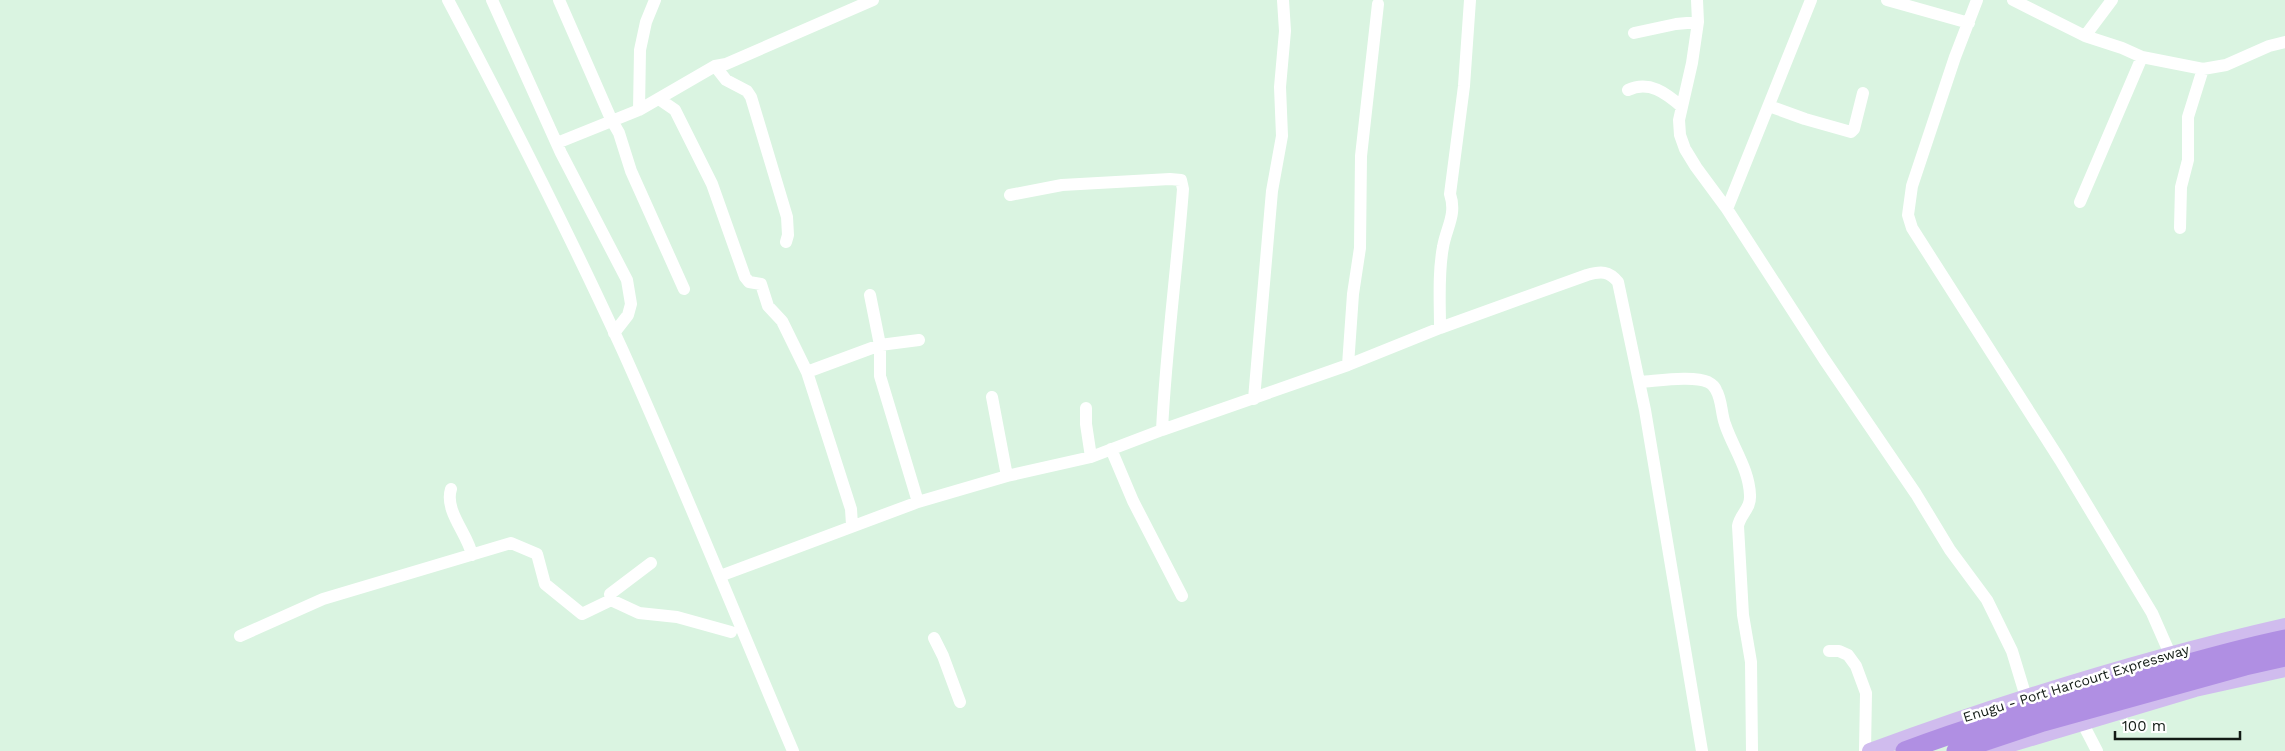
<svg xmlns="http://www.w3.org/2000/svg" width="2285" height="751" viewBox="0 0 2285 751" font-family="'Work Sans',sans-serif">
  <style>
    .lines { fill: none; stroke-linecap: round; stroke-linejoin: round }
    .minor { stroke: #fff; stroke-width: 12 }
    .major { stroke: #d0bcee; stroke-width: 16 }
    .highway { stroke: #b08fe3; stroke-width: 19 }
    .labels { text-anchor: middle; stroke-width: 5; stroke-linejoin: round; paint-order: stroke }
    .street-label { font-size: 14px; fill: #121b15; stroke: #fff }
  </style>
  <rect width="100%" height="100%" fill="#daf4e1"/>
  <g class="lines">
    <path class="minor" d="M448,0C509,115 568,231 622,349C682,482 736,617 793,751
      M492,0L561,153L627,280L631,304L628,315L614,333
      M559,0L611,119L619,133L631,171L684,289
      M1697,0L1698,22L1692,63L1679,120L1680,135L1685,149L1696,167L1727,209L1824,359L1916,494L1950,550L1987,600L2012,651L2026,697
      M1887,0L1969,23
      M1977,0L1955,57L1912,186L1908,215L1912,228L2060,460L2152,613L2170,654
      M2013,0L2085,36L2122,48L2142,57L2203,69L2226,65L2269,46L2285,42
      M1634,33L1676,24L1698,22
      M2085,36L2112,0
      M715,66L726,80L747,91L751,97L787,217L788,235L786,242
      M1628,90C1649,80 1666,93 1682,107
      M659,99L675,110L712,184L745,277L749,282L761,284L768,306L782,321L807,372L851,509L852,525
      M1769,106L1805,119L1851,132L1854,129L1863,93
      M639,110L640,50L646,22L655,0
      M557,143L639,110L715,66L726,64L873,0
      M1010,195L1062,185L1170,179L1181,180L1183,189C1177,269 1166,349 1162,430
      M2080,202L2142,57
      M1727,209L1811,0
      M2180,228L2181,187L2188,160V117L2203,69
      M870,295L880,345V376L918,502
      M1440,328C1440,302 1438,273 1443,247C1446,228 1457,215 1450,194L1464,86L1470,0
      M1348,365L1353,294L1360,248L1361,156L1378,4
      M807,372L880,345L919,340
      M1640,382C1657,381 1693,375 1708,382C1712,384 1715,387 1716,390C1722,400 1721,413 1725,424C1733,448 1749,469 1750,495C1751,509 1740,514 1738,526L1743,615L1751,662L1752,751
      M992,397L1007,476
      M1254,399L1272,191L1282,136L1280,87L1285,31L1283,0
      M1086,408V424L1091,457
      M1111,449L1133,501L1182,596
      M451,489C444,511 468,534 472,555
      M720,576L918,502L1007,476L1091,457L1162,430L1348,365L1440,328L1587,275C1601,271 1609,271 1618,282L1645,410L1702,751
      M611,600L610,594L651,563
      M240,636L323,599L511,543L537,554L545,584L582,614L611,600L639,613L677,617L731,632
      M934,638L943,656L960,702
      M1829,651H1839L1848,655L1856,666L1866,693L1865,751
      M2082,722L2097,751"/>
    <path class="major" d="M1870,751C2006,701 2144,658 2285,626
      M1988,751L2195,689L2285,669"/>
    <path class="highway" d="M1905,751C1974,725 2044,705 2115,684C2172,668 2227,651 2285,639
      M1956,751L2043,722L2245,666L2285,657"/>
  </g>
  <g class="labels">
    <g class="street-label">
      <text transform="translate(2076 683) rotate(-17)" y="5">Enugu - Port Harcourt Expressway</text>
    </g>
  </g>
  <path d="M2115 731v8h125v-8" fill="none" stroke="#121b15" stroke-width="2.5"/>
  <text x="2122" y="731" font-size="15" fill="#121b15" stroke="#ffffff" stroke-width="4" paint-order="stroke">100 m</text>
</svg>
